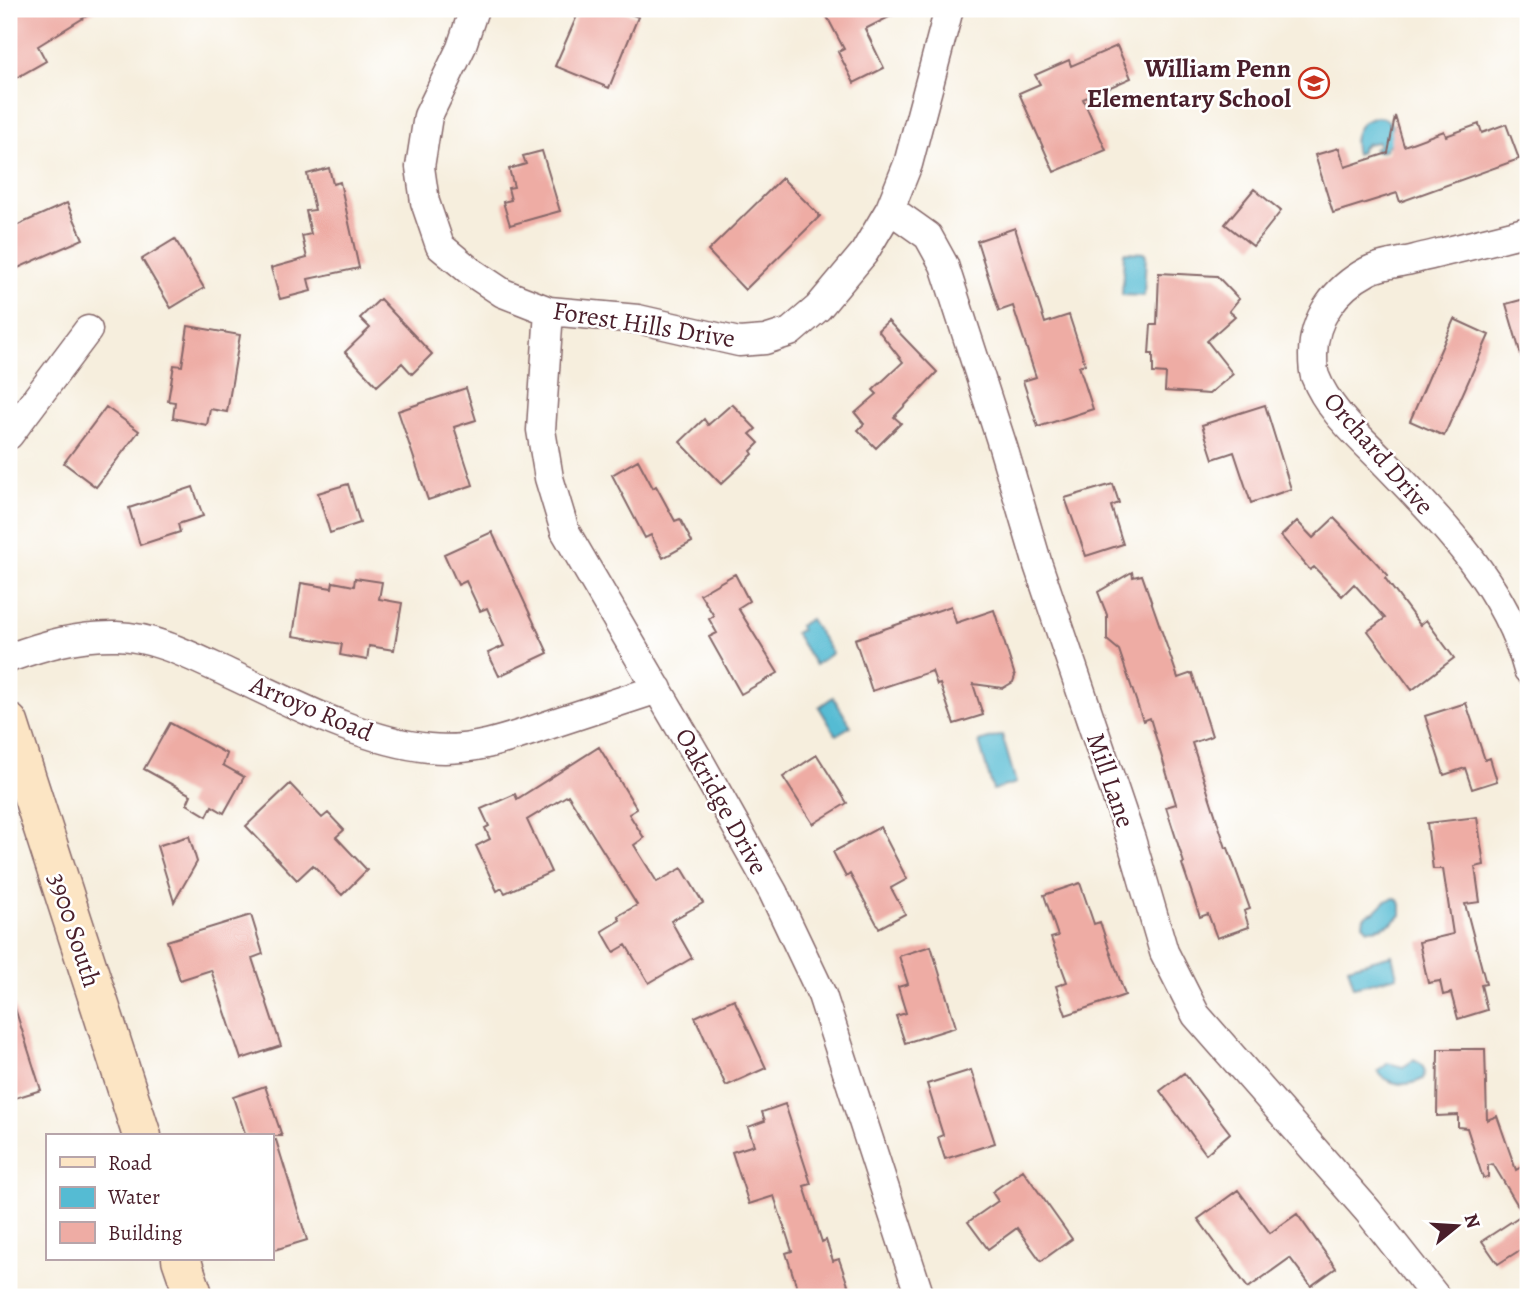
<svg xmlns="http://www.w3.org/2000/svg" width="1537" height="1306" viewBox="0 0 1537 1306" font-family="Alegreya,serif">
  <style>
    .water { fill: #55bbd3; stroke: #506d7f; stroke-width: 2 }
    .building { fill: #eeaca4 }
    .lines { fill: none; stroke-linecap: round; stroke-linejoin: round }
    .street-casing { stroke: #866769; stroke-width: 31 }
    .secondary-casing { stroke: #866769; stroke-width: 41 }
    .street { stroke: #fff; stroke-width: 28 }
    .secondary { stroke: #fce5c4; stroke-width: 38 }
    .labels { text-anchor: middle; stroke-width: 5; stroke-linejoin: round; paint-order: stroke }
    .poi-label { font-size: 26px; font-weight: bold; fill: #4a1f2b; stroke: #fff; text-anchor: end }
    .street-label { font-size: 26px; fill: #4a1f2b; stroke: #fff }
  </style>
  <rect width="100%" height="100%" fill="#fff"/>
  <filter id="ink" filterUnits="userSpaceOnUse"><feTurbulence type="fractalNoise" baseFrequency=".0143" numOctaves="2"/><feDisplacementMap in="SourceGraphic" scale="14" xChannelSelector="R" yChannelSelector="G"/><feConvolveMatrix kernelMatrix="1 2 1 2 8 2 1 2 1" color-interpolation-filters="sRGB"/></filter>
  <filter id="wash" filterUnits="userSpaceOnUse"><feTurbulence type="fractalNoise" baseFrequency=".00686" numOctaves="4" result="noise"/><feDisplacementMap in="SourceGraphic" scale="28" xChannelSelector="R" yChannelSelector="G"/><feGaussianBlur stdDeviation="1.57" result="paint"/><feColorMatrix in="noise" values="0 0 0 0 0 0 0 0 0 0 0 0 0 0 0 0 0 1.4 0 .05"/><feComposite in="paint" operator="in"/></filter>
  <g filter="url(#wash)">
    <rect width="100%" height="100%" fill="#f6eedd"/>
    <path class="water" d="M1377,117C1394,118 1395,130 1391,144L1387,146L1384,151L1377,152L1374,149L1379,145L1378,142L1366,144L1361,149V152L1356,154C1351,135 1357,121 1377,117Z
      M1124,252L1146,253L1144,296L1122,295Z
      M810,619L832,653L815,665L795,633L801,630L799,626Z
      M833,697L851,726L836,735L819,707Z
      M1002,735L1016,783L993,790L979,742Z
      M1396,898L1401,904V915C1392,925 1382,929 1368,929L1363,924L1364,917C1367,915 1370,913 1374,912C1383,906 1383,899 1396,898Z
      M1392,955L1397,976L1354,987L1348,967Z
      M1414,1060L1421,1064L1425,1071L1423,1079C1408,1087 1389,1086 1378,1072L1388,1063L1403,1067Z"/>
    <g id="blocks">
      <path class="building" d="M16,9H98L38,46L46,61L9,82V13Z
        M580,9H618L638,17L609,88L555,66Z
        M823,9H905L865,29L884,68L854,83L838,52L844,49Z
        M1117,46L1131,78L1083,99L1106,150L1054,172L1019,93L1040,84L1035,75L1069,60L1071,66Z
        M1395,116L1404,146L1444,131L1446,136L1479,124L1482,133L1506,124L1519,159L1400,202L1397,193L1333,213L1315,155L1339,148L1345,167L1388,153Z
        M542,151L560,211L510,225L503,202L511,200L508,188L514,187L509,169L526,164L523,156Z
        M329,168L333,184L340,182L359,268L308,279L311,291L280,299L271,268L307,258L302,236L311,234L306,211L315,210L307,174Z
        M782,178L820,216L745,290L708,251Z
        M1254,189L1281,211L1253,246L1225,224Z
        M67,203L83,239L9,272V229Z
        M1015,228L1045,323L1069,315L1085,364L1079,366L1093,409L1038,427L1023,381L1036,377L1013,306L999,311L977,241Z
        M175,239L204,288L171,308L142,259Z
        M1159,273L1217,276L1239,299L1229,311L1235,316L1207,341L1233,374L1209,394L1165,391L1166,374L1153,373V354H1149L1151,325H1157Z
        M1528,298V361L1523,362L1506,304Z
        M380,299L432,354L412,374L402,363L377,386L345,352L370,328L360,318Z
        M1454,319L1489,335L1444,436L1410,421Z
        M888,321L937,372L894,417L901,423L876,448L858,430L864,424L855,413L877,394L873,390L903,362L878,330Z
        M188,326L240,335L227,412L210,409L207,425L173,418L175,402L168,401L174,365L182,366Z
        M466,388L476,420L454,427L473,485L428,500L398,411Z
        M732,404L756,429L750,434L759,443L751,451L753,454L721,484L680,442L704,419L708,425Z
        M1265,405L1291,489L1251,503L1234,452L1213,459L1202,425Z
        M106,407L139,431L96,487L64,463Z
        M638,460L653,488L656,486L675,521L680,519L692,542L663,558L651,535L645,538L612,475Z
        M348,484L360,523L330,533L318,493Z
        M1113,484L1119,503L1111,506L1123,544L1086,556L1065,498Z
        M193,487L203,516L178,524L180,532L140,545L129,508Z
        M1334,518L1388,575L1385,578L1420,625L1426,620L1454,658L1412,690L1368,631L1385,618L1354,584L1342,596L1314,567L1310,570L1281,536L1297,521L1313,538Z
        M492,532L548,653L499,676L488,653L504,646L487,608L480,611L466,581L458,585L444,554Z
        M1132,572L1133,577L1142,575L1178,678L1192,673L1212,736L1192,743L1226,848H1228L1250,909L1244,911L1249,927L1217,938L1208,914L1200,917L1182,864L1184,863L1166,807L1176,804L1150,718L1143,721L1119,650L1107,640V615L1098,592Z
        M735,574L749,601L738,608L778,673L741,694L709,637L717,633L709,619L714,616L700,594Z
        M355,578L382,582L379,599L402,603L394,650L369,646L367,660L340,655L342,644L293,636L301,583L332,588L333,582L354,586Z
        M951,606L956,623L994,610L1015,676L1013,682L1003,688L973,684L983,715L954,724L940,684L937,685L932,671L872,691L855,639Z
        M1466,703L1485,760L1490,758L1497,781L1472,789L1465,768L1444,775L1425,716Z
        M170,723L227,754L223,765L244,777L224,813L212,806L207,816L187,804L191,795L144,769Z
        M599,747L637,809L629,814L644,838L634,845L657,882L682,868L703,903L671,921L692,958L649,983L626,945L614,952L602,931L620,920L618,916L637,905L568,795L527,820L551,872L505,893L502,888L497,891L476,846L490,839L485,828L489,826L481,809L515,794L517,799Z
        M817,755L847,803L813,824L783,777Z
        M290,784L322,818L328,813L344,830L336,837L367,870L342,895L313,865L297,880L246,826Z
        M1477,817L1484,865L1475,867L1480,902L1465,904L1486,984L1481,985L1487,1010L1458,1019L1451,993L1443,995L1440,981L1428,983L1419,942L1453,934L1443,869H1433L1427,823Z
        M880,827L907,879L891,888L905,914L879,928L850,874L846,877L833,852Z
        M189,836L197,862L174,902L157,846Z
        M1080,883L1094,924L1100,922L1125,995L1066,1015L1056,986L1067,982L1051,938L1058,936L1044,895Z
        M251,915L263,954L252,958L281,1046L241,1059L211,970L180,980L167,941Z
        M931,946L956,1027L905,1043L896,1016L906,1013L898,987L908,984L899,956Z
        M734,999L766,1068L726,1086L695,1017Z
        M13,1002L41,1090L9,1100V1003Z
        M1438,1049H1485L1487,1120L1497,1116L1516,1170L1528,1163V1245L1498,1264L1482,1241L1523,1214L1493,1164L1488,1165V1177L1483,1178L1467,1128L1458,1127V1115L1437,1116Z
        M971,1070L995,1143L945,1159L938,1137L943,1135L927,1084Z
        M1184,1073L1230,1133L1206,1154L1160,1091Z
        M265,1086L282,1136H246L233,1097Z
        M785,1104L811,1184L804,1186L822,1242L826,1240L833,1261L839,1259L852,1297H800L786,1253L792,1251L774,1196L749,1204L732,1152L754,1145L748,1127L765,1121L762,1112Z
        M276,1140L307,1240L271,1251V1141Z
        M1023,1170L1072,1239L1041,1261L1017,1228L988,1249L968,1222L998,1201L992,1192Z
        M1238,1190L1270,1233L1297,1214L1336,1268L1311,1286L1290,1258L1248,1288L1198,1219Z"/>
    </g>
  </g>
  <g filter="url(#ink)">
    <use href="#blocks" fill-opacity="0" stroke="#866769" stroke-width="2"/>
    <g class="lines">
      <g class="street-casing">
        <path id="street" d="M474,9L461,48L428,116L420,167L425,202L440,246L470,271L503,293L549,311L638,319L739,342L765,340L790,332L818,308L864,253L890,209L908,164L949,9
          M890,209L928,236L944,265L1003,447L1038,565L1131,839L1164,952L1196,1015L1368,1211L1436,1297
          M1528,231C1490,241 1452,250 1415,259C1400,263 1381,264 1368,271C1336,288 1313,318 1313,355C1313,362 1313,370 1315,376C1328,410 1359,436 1384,462C1442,522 1506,587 1528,670
          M549,311L541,430L549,478L565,531L700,762L773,892L822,995L920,1297
          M9,435L88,330
          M9,658C44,645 79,635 117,636C152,637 185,653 217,668C281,697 359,741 429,748C473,753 516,736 557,722C591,711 624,700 658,689"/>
      </g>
      <g class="secondary-casing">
        <path id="secondary" d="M9,723L142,1136
          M181,1259L194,1297"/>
      </g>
      <use href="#street" class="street"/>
      <use href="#secondary" class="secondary"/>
    </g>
  </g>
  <defs>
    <g id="school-ring" transform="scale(1.575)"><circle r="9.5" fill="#fff" stroke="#c8321e" stroke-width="1.5"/><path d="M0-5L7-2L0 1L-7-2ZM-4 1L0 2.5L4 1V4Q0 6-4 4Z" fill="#c8321e"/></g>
  </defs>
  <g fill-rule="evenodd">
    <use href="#school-ring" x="1314" y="83"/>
  </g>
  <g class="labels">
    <g class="poi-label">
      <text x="1291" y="77">William Penn<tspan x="1291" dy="30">Elementary School</tspan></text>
    </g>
    <g class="street-label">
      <text transform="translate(644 324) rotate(9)" y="9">Forest Hills Drive</text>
      <text transform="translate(1379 453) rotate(49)" y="9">Orchard Drive</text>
      <text transform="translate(312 708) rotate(23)" y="9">Arroyo Road</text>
      <text transform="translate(1111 780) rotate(71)" y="9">Mill Lane</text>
      <text transform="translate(722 801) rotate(61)" y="9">Oakridge Drive</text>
      <text transform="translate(75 930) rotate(72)" y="9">3900 South</text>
    </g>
  </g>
  <rect width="1537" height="1306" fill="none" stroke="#fff" stroke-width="35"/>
  <rect x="46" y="1134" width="228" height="126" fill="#ffffff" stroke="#b7a5aa" stroke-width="2"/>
  <rect x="60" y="1157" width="35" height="10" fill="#fce5c4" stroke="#b7a5aa" stroke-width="2"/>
  <text x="108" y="1170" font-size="21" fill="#4a1f2b">Road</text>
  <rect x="60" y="1187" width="35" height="21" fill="#55bbd3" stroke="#b7a5aa" stroke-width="2"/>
  <text x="108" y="1204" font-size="21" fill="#4a1f2b">Water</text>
  <rect x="60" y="1222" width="35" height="21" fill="#eeaca4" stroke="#b7a5aa" stroke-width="2"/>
  <text x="108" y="1240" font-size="21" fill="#4a1f2b">Building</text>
  <g transform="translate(1457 1226) rotate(72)" stroke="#ffffff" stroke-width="5" paint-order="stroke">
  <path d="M0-5L12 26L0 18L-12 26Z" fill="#4a1f2b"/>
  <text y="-10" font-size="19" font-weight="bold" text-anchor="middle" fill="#4a1f2b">N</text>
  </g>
</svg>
